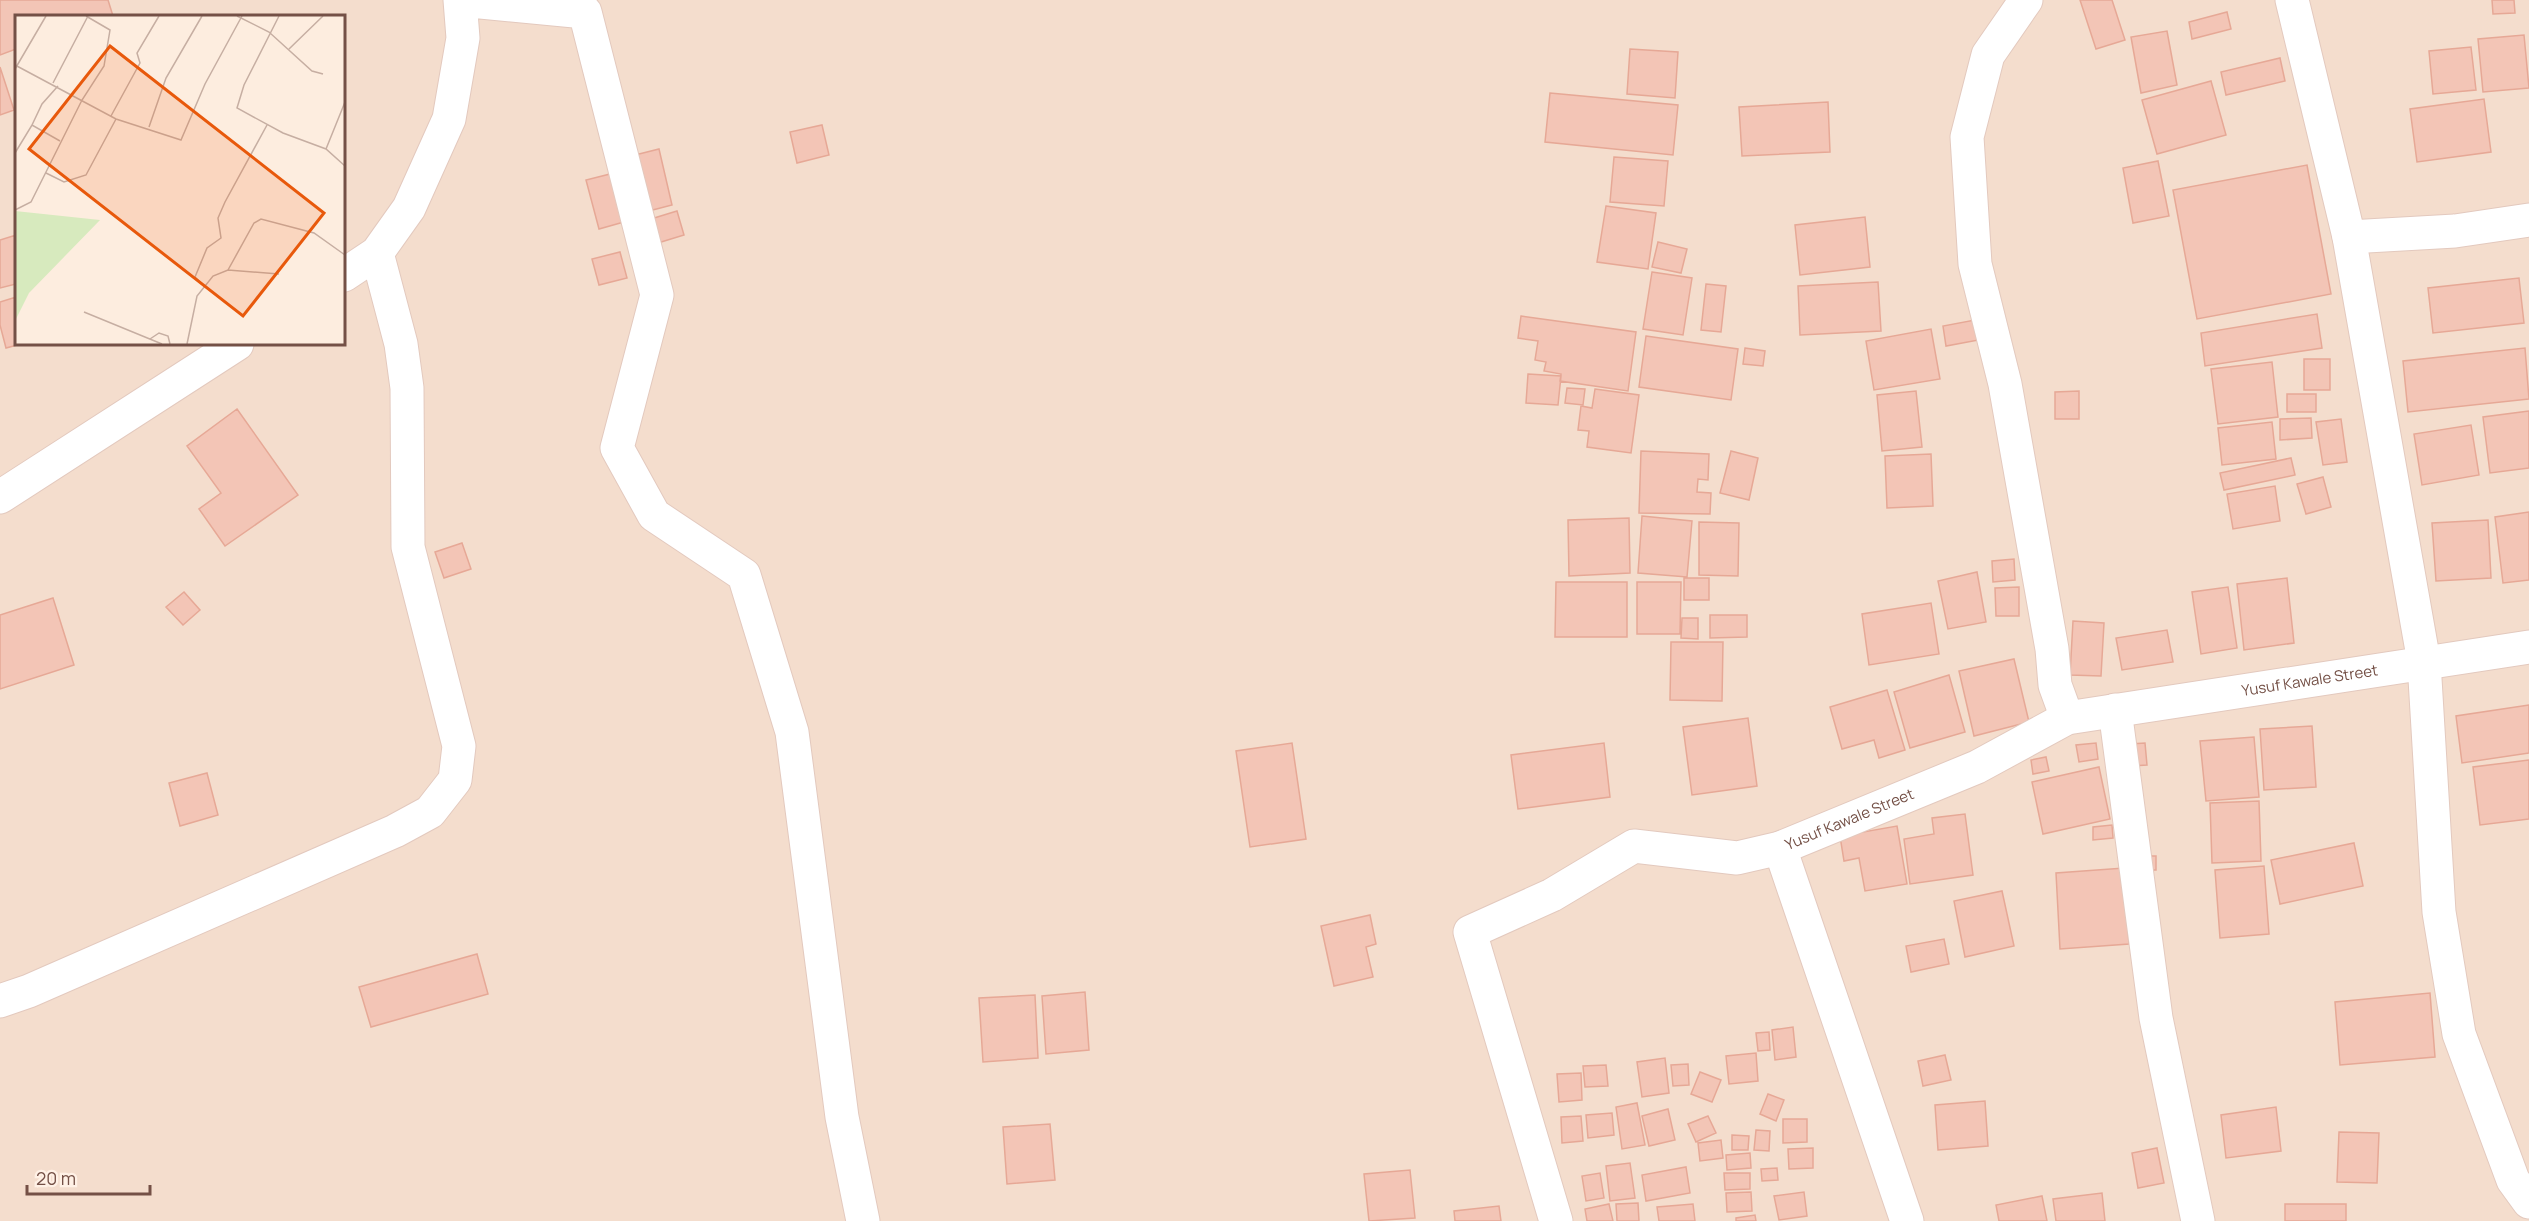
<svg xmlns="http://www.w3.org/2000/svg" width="2529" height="1221" viewBox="0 0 2529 1221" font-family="Manrope,sans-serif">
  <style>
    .residential { fill: #f4ddcd; fill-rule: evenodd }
    .building { fill: #f3c5b6; stroke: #e6a896; stroke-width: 1.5 }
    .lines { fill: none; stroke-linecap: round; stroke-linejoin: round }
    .minor-casing { stroke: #e3c9be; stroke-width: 35 }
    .minor { stroke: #fff; stroke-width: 33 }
    .labels { text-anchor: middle; stroke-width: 5; stroke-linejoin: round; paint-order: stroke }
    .street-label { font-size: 15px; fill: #745046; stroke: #fff1e6 }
    .inset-road { fill: none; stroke: #c6aea2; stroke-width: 1.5 }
    .view { fill: #e8590c; fill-opacity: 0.15; stroke: #e8590c; stroke-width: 3 }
    .inset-edge { fill: none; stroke: #745046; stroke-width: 3 }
  </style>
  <rect width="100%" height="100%" fill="#fdeddf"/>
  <path class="residential" d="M0,0H2529V1221H0ZM16,16H344V344H16Z"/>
  <path class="building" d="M0,0H108L113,16H16V49L0,55Z
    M2080,0H2112L2125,40L2096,49Z
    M2492,0H2514L2515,13L2493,14Z
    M2227,12L2231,29L2192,39L2189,22Z
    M2167,31L2177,85L2141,93L2131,37Z
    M2524,35L2529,88L2483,92L2478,39Z
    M2471,47L2476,90L2433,94L2429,51Z
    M1630,49L1678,52L1675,98L1627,94Z
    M2280,58L2285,81L2226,95L2221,72Z
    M0,67L14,110L0,115Z
    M2211,81L2226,135L2157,154L2142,100Z
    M1550,93L1678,105L1673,155L1545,142Z
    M2484,99L2491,152L2417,162L2410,109Z
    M1828,102L1830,152L1742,156L1739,107Z
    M822,125L829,155L797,163L790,132Z
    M659,149L672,205L641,213L627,157Z
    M1614,157L1668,161L1664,206L1610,202Z
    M2158,161L2169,216L2133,223L2123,168Z
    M2307,165L2331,294L2197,319L2173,190Z
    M618,172L631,220L599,229L586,180Z
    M1606,206L1656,213L1648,269L1597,262Z
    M677,211L684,235L648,246L641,222Z
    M1865,217L1870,267L1800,275L1795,225Z
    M16,235V284L0,288V240Z
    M1658,242L1687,249L1681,273L1652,267Z
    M620,252L627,278L599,285L592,259Z
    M1652,272L1692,278L1683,335L1643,329Z
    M2519,278L2524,323L2433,333L2428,288Z
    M1878,282L1881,331L1800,335L1798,286Z
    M1706,284L1726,286L1721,332L1701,330Z
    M16,297V344H21L6,348L0,325V302Z
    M2317,314L2322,348L2205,366L2201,333Z
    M1521,316L1636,332L1628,391L1560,381L1561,374L1544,371L1546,362L1535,360L1538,341L1518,338Z
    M1980,319L1984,339L1946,346L1943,326Z
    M1931,329L1940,379L1874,390L1866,341Z
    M1646,336L1738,349L1731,400L1639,387Z
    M1745,348L1765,351L1763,366L1743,364Z
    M2525,348L2529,399L2408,412L2403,361Z
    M2304,359H2330V390H2304Z
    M2272,362L2278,417L2218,424L2211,369Z
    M1528,374L1561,376L1558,405L1526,403Z
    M1567,388L1585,389L1583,405L1565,403Z
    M1595,389L1639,395L1631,453L1587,447L1589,431L1578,430L1581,406L1592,408Z
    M1916,391L1922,447L1882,451L1877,395Z
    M2079,391V419H2055V392Z
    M2287,394H2316V412H2287Z
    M237,409L298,495L225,546L199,509L221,493L187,446Z
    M2529,411V468L2490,473L2483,417Z
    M2311,418L2312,438L2280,440V419Z
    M2341,419L2347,462L2323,465L2316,422Z
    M2272,422L2276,459L2222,465L2218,428Z
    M2471,425L2479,475L2422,485L2414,434Z
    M1641,451L1709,454L1708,480L1698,479L1697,492L1711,493L1710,514L1639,513Z
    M1731,451L1758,458L1749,500L1720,493Z
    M1931,454L1933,506L1887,508L1885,456Z
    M2291,458L2295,475L2224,490L2220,473Z
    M2323,477L2331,507L2306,514L2297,484Z
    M2275,486L2280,521L2233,529L2227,494Z
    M2529,512V580L2503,583L2495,517Z
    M1642,516L1692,521L1687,577L1638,573Z
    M1629,518L1630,573L1569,576L1568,520Z
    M2488,520L2491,578L2436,581L2432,523Z
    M1699,522L1739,523L1738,576L1699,575Z
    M462,543L471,569L444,578L435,552Z
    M2014,559L2015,580L1993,582L1992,561Z
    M1977,572L1986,622L1948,629L1938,581Z
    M1684,578H1709V600H1684Z
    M2287,578L2294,643L2244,650L2237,584Z
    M1556,582H1627V637H1555Z
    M1637,582H1681L1680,634H1637Z
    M2019,587V616H1996L1995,588Z
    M2228,587L2237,648L2201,654L2192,592Z
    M184,592L200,610L183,625L166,607Z
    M53,598L74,665L0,689V615Z
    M1931,603L1939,654L1869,665L1862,614Z
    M1710,615H1747V637L1710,638Z
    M1682,618H1698V639L1681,638Z
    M2073,621L2104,623L2101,676L2070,675Z
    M2167,630L2173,662L2122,670L2116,638Z
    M1671,642H1723L1722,701L1670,700Z
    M2014,659L2029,722L1974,736L1959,671Z
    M1949,675L1965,732L1910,748L1894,692Z
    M1887,690L1905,750L1879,758L1874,740L1842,749L1830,707Z
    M2529,705V753L2462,763L2456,716Z
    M1748,718L1757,786L1692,795L1683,727Z
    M2312,726L2316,787L2264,790L2260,729Z
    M2254,737L2259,797L2206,801L2200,741Z
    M1292,743L1306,839L1250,847L1236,751Z
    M1604,743L1610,797L1518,809L1511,755Z
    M2096,743L2098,759L2079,762L2076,745Z
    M2145,743L2147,765L2131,766L2130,744Z
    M2046,757L2049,771L2033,774L2031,760Z
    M2529,760V819L2480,825L2473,767Z
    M2099,767L2110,819L2043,834L2032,782Z
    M207,773L218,815L180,826L169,783Z
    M2259,801L2261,861L2212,863L2210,803Z
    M1965,814L1973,875L1910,884L1904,839L1934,834L1932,818Z
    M2112,825L2113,838L2093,840V827Z
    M1897,826L1907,884L1865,891L1859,858L1844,861L1840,836Z
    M2354,843L2363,886L2280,904L2271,860Z
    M2141,856H2156V870H2141Z
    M2264,866L2269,934L2220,938L2215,870Z
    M2124,868L2129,944L2060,949L2056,873Z
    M2002,891L2014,946L1965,957L1954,901Z
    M1370,915L1376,944L1366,947L1373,977L1334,986L1321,926Z
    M1944,939L1949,964L1911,972L1906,946Z
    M477,954L488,994L371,1027L359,987Z
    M1085,992L1089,1050L1046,1054L1042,996Z
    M2430,993L2435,1057L2340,1065L2335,1002Z
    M1035,995L1038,1058L983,1062L979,998Z
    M1793,1027L1796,1057L1775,1060L1772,1030Z
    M1769,1032L1770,1050L1758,1051L1756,1033Z
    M1756,1053L1758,1081L1729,1084L1726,1056Z
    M1945,1055L1951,1080L1923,1086L1918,1061Z
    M1665,1058L1669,1093L1642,1097L1637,1062Z
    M1688,1064L1689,1085L1673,1086L1671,1065Z
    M1606,1065L1608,1086L1585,1087L1583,1066Z
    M1700,1072L1721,1080L1712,1102L1691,1094Z
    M1581,1073L1582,1100L1559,1102L1557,1074Z
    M1768,1094L1784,1100L1776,1121L1760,1114Z
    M1985,1101L1988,1146L1938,1150L1935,1105Z
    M1637,1103L1645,1145L1622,1149L1616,1107Z
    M2276,1107L2281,1151L2226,1158L2221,1115Z
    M1668,1109L1675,1140L1649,1146L1642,1116Z
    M1612,1113L1614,1135L1588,1138L1586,1115Z
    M1581,1116L1583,1141L1562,1143L1561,1117Z
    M1708,1116L1716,1133L1696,1142L1688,1124Z
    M1783,1119H1807V1142L1783,1143Z
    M1050,1124L1055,1180L1007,1184L1003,1127Z
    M1756,1130L1770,1131L1769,1151L1754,1150Z
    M2339,1132L2379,1133L2377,1183L2337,1182Z
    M1732,1135L1749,1136L1748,1150H1732Z
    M1721,1140L1723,1158L1700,1161L1698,1143Z
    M1813,1148V1168L1789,1169L1788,1149Z
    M2157,1148L2164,1183L2138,1188L2132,1153Z
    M1750,1153L1751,1168L1727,1170L1726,1155Z
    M1630,1163L1635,1198L1610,1201L1606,1166Z
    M1686,1167L1690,1193L1646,1201L1642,1175Z
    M1777,1168L1778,1180L1762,1181L1761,1169Z
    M1410,1170L1415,1218L1369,1221L1364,1174Z
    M1600,1173L1604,1198L1586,1201L1582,1176Z
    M1724,1173H1750V1189L1725,1190Z
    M1751,1192L1752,1211L1727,1212L1726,1193Z
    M1804,1192L1807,1216L1779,1220L1774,1196Z
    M2102,1193L2105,1221H2056L2053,1199Z
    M2042,1196L2047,1221H1999L1996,1205Z
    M1638,1203L1639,1221H1617L1616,1204Z
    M1609,1204L1613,1221H1587L1585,1209Z
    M1693,1204L1695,1221H1659L1657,1207Z
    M2285,1204H2346V1221H2285Z
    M1499,1206L1501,1221H1455L1454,1211Z
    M1755,1215L1756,1221H1736V1218Z"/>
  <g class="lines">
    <g class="minor-casing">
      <g id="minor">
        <path d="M2026,0L1988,55L1967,137L1975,264L2005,384L2052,649L2055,685L2067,718"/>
        <path d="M2292,0L2349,237L2424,662L2439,912L2459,1034L2513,1180L2529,1202"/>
        <path d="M2349,237L2455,231L2529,220"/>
        <path d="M344,275L377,253L409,208L449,119L463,38L460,0L585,12L657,295L617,448L654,515L744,575L792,732L842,1117L863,1221"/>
        <path d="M0,497L237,344"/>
        <path d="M2115,710L2156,1018L2198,1221"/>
        <path d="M1780,848L1907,1221"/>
        <path d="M0,1001L29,991L395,831L430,812L455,780L459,746L408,547L407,388L401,344L377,253"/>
        <path id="s1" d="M1556,1221L1470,932L1552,895L1634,846L1737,858L1780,848L1977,767L2067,718L2529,647"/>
      </g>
    </g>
    <use href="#minor" class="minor"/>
  </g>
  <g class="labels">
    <g class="street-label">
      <text dy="5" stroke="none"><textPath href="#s1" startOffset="1196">Yusuf Kawale Street</textPath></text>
      <text dy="5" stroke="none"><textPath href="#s1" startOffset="710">Yusuf Kawale Street</textPath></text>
    </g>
  </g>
  <g transform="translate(15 15)">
    <rect width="330" height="330" fill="#fdeddf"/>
    <path d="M0,196L85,205L14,278L0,306Z" fill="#d7eabe"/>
    <path class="inset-road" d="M222,1L254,17L297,56L308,59M264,1L229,70L222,93L268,118L311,134L330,151M274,34L308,1M0,50L101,104L166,125L190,69L227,1M0,54L31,1M38,68L73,1M96,101L125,48L122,38L144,1M17,110L27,89L43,71M134,112L151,63L187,1M311,134L330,87M0,138L17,110L45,126M31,158L49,167L71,160L101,104M0,195L16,187L67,85L89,51L95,15L71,1M213,255L239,208L246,204L299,218L330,240M189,271L180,262L192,233L206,223L203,203L210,187L252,110M69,297L147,329M135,324L144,318L153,321L155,329M172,329L182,281L198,261L213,255L264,259"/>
    <path class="view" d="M95,31L309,198L228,301L14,134Z"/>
    <rect width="330" height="330" class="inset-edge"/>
  </g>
  <path d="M27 1185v9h123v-9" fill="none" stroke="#745046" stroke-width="3"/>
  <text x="36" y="1185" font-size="18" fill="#745046" stroke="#fff1e6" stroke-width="4.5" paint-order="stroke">20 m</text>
</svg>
